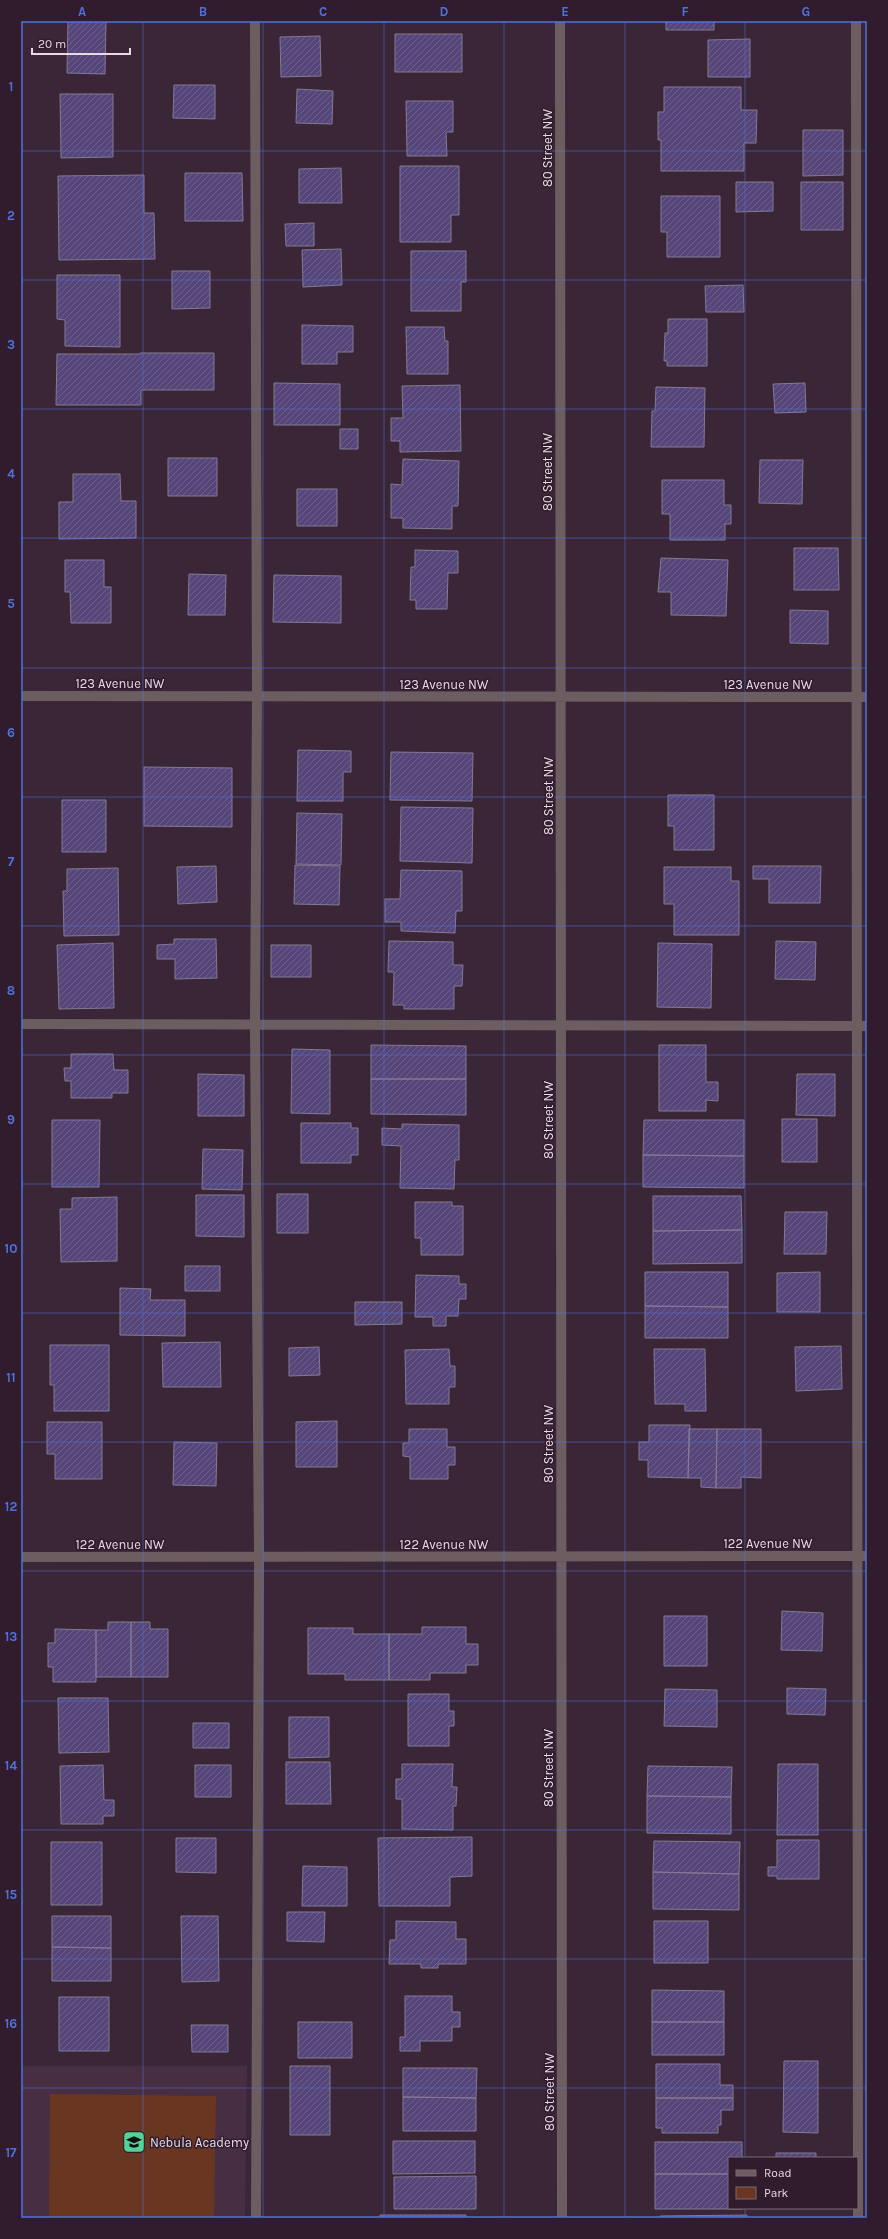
<svg xmlns="http://www.w3.org/2000/svg" width="888" height="2239" viewBox="0 0 888 2239" font-family="Karla,sans-serif">
  <style>
    .built { fill: #472e43 }
    .green { fill: #693622 }
    .building { fill: url(#building-hatch); stroke: #827a95 }
    .lines { fill: none; stroke-linecap: round; stroke-linejoin: round }
    .lane { stroke: #6c5e60; stroke-width: 10 }
    .street { stroke: #6c5e60; stroke-width: 10 }
    .grid { fill: none; stroke: #5071db; stroke-width: 1; stroke-opacity: 0.55 }
    .labels { text-anchor: middle; stroke-width: 3; stroke-linejoin: round; paint-order: stroke }
    .street-label { font-size: 13px; fill: #e7dae5; stroke: #301c2d }
    .poi-label { font-size: 13px; fill: #e7dae5; stroke: #301c2d; text-anchor: start }
    .neatline { fill: none; stroke: #5071db; stroke-width: 1.5 }
    .grid-label { font-size: 13px; text-anchor: middle; font-weight: bold; fill: #5071db }
  </style>
  <defs>
    <pattern id="building-hatch" width="6" height="6" patternUnits="userSpaceOnUse"><rect width="6" height="6" fill="#564579"/><path d="M-1 1l2-2M0 6l6-6M5 7l2-2" fill="none" stroke="#6e5f8c"/></pattern>
  </defs>
  <rect width="100%" height="100%" fill="#3a2637"/>
  <path class="built" d="M22,2066H247L245,2218H21Z"/>
  <path class="green" d="M50,2094L216,2096L214,2218H49Z"/>
  <path class="building" d="M68,21H106L105,74L67,73Z
    M666,21H714V30H666Z
    M395,34H462V72H395Z
    M320,36L321,76L281,77L280,37Z
    M750,39V77H708V40Z
    M174,85H215V119L173,118Z
    M664,87H741V110H757L756,143H744V171H661V140H658V112H664Z
    M297,89L333,91L332,124L296,123Z
    M60,94H113V157L61,158Z
    M406,101H453V132H446L447,156H407Z
    M803,130H843V175L803,176Z
    M400,166H459V215H451V242H400Z
    M341,168L342,203H299V169Z
    M185,173H242L243,221H185Z
    M144,175V213H154L155,259L59,260L58,176Z
    M736,182H773V211L736,212Z
    M801,182H843V230H801Z
    M661,196H720V257H667V232H661Z
    M314,223V246H286L285,224Z
    M341,249L342,285L303,287L302,250Z
    M411,251H466V282H461V311H411Z
    M172,271H210V308L172,309Z
    M57,275H120V347L65,346V320L57,319Z
    M743,285L744,312H706L705,286Z
    M668,319H707V366H667V361H664L665,333H668Z
    M302,325L353,326V352H337V364H302Z
    M406,327H444L445,341H448V374H407Z
    M140,353H214V390H141V405H56L57,354H140Z
    M274,383L340,384V425H274Z
    M805,383L806,412L775,413L773,384Z
    M460,385L461,451L400,452V441H391V418H403L402,386Z
    M656,387L705,388L704,447H651L652,411H655Z
    M340,429H358V449H340Z
    M168,458H217V496H168Z
    M403,459L459,461L458,506H452V529L403,528V518H391V484L402,485Z
    M760,460H803L802,504L759,503Z
    M73,474H120L121,501H136V538L59,539V502H73Z
    M662,480H724V505H731V524H725V540H670V514H662Z
    M297,489H337V526H297Z
    M794,548H838L839,590H794Z
    M415,550L458,551V573H448L447,609H416V600H410L411,567H415Z
    M661,558L728,560L726,616L671,615V592H658Z
    M65,560H104V587H111V623H71L70,592H65Z
    M189,574L226,575L225,615H188Z
    M274,575L341,576V623L273,622Z
    M790,610L828,611V644L790,643Z
    M298,750L351,751V772H343V801H297Z
    M391,752L473,753L472,801L390,800Z
    M144,767L232,768V827L144,826Z
    M668,795H714V850H674V826H668Z
    M62,800H106V852H62Z
    M401,807L473,808L472,863L400,861Z
    M297,813L342,814L341,865L296,864Z
    M295,865L340,866L339,905L294,904Z
    M216,866L217,902L178,904L177,867Z
    M753,866H821L820,903H769V879H753Z
    M664,867H731V881H739V935H674V904H664Z
    M118,868L119,935L64,936L63,891H67V869Z
    M401,870L462,871V911H456L455,933L401,931V922H385V899H400Z
    M174,939H216L217,978L175,979V959H157V945L174,944Z
    M389,941L453,942V965H463L462,986H454V1009H404V1005H393L394,972H388Z
    M776,941L816,942L815,980L775,979Z
    M113,943L114,1008L59,1009L57,945Z
    M658,943L712,944L711,1008L657,1007Z
    M271,945H311V977H271Z
    M371,1045L466,1046V1079H371Z
    M659,1045H706V1082H718V1101L706,1100V1111H659Z
    M292,1049L330,1050V1114L291,1113Z
    M71,1054H113L114,1070H128V1093H112V1098H71V1081H65L64,1068H71Z
    M198,1074L244,1075V1116H198Z
    M797,1074H835V1116L796,1115Z
    M371,1079H466V1115L371,1114Z
    M782,1119H817V1162H782Z
    M52,1120H100L99,1187H52Z
    M644,1120H744V1156L643,1155Z
    M301,1123H351V1128H358V1155H351V1163H301Z
    M402,1124L459,1125V1160H455L454,1189L400,1188L401,1146L382,1145V1128L402,1129Z
    M203,1149L243,1150L242,1190L202,1189Z
    M643,1155L744,1156V1188L643,1187Z
    M277,1194H308V1233H277Z
    M196,1195H244V1237L196,1236Z
    M653,1196H741L742,1230L653,1231Z
    M117,1197V1261L61,1262L60,1209H72V1198Z
    M415,1202H452V1206H463V1255H421V1238H415Z
    M785,1212H827L826,1254H784Z
    M742,1230V1263L653,1264V1231Z
    M185,1266H220V1291H185Z
    M645,1272H728V1307L645,1306Z
    M820,1272V1312H777V1273Z
    M416,1275L459,1276V1284H466V1299H459L458,1316H446V1326H433V1317H415Z
    M120,1288L151,1289L150,1300H185V1336L120,1335Z
    M355,1302H402V1324L355,1325Z
    M645,1306L728,1307V1338H645Z
    M220,1342L221,1387H163L162,1343Z
    M50,1345H109V1411H54V1385H50Z
    M841,1346L842,1389L796,1391L795,1347Z
    M319,1347L320,1375L289,1376V1348Z
    M449,1349L450,1366H455V1387H449V1404H406L405,1350Z
    M654,1349H705L706,1411H685V1404H655Z
    M337,1421V1467H296V1422Z
    M47,1422H102V1479H55V1454H47Z
    M649,1425H690L688,1478L648,1477V1460H639V1442H649Z
    M409,1429H447V1447H455V1465H448V1479H410V1457L403,1456V1443H409Z
    M689,1429H717L716,1488L701,1487V1478H688Z
    M717,1429H761V1478L741,1477V1488H716Z
    M174,1442L217,1443L216,1486L173,1485Z
    M782,1611L823,1613L822,1651L781,1650Z
    M664,1616H707V1666H664Z
    M108,1622H131V1677H96V1630H108Z
    M131,1622H150V1629H168V1677H131Z
    M422,1627H466V1644H478V1665H466V1673H430V1680H389V1634H422Z
    M308,1628H353V1634H389V1680H345V1674H308Z
    M55,1629L96,1630V1682H53V1667H48V1643H55Z
    M787,1688L826,1689L825,1715L787,1714Z
    M665,1689L717,1690V1727L664,1726Z
    M408,1694H449V1711H454V1726H449V1746H408Z
    M58,1698H108L109,1752L59,1753Z
    M289,1717H329V1757L289,1758Z
    M193,1723H229V1748H193Z
    M286,1762H330L331,1804H286Z
    M402,1764H453L452,1787H457L456,1806H453V1830L402,1829V1799H396V1779H402Z
    M778,1764H818V1835H777Z
    M103,1765L104,1800H114V1816H103V1824H61L60,1766Z
    M195,1765H231V1797H195Z
    M648,1766L732,1767L731,1797L647,1796Z
    M647,1796L731,1797V1834L647,1833Z
    M472,1837V1876L450,1877V1906H379L378,1838Z
    M176,1838H216V1873L176,1872Z
    M777,1840H819V1879H777V1876H768V1867H777Z
    M654,1841L740,1842L739,1874L653,1872Z
    M51,1842H102V1905H51Z
    M303,1866L347,1867V1906H302Z
    M653,1872L739,1874V1910L653,1909Z
    M287,1912H325L324,1942L287,1941Z
    M52,1916H111V1948L52,1947Z
    M181,1916H218L219,1981L182,1982Z
    M396,1921L456,1922V1939H466V1964H438V1968H421V1964H389L390,1940H396Z
    M654,1921H708V1963H654Z
    M52,1947L111,1948V1981H52Z
    M652,1990L724,1991V2022H652Z
    M405,1996H452V2012H460V2027H452V2041H420V2051H400V2037H405Z
    M59,1997H109V2051H59Z
    M298,2022H352V2058H298Z
    M652,2022H724V2055H652Z
    M191,2025H228V2052H192Z
    M784,2061H818V2133L783,2132Z
    M656,2064H720V2085H733V2098H656Z
    M290,2066H330V2135H290Z
    M403,2068H477L476,2098L403,2097Z
    M403,2097L476,2098V2131H403Z
    M656,2098H733V2110H721V2125H718V2133H662V2128H656Z
    M393,2141H475V2173L393,2174Z
    M655,2142H742V2158H729V2174H655Z
    M776,2153H816V2158H776Z
    M655,2174H729V2208L742,2209H655Z
    M476,2176V2209H394V2177Z
    M380,2215H466V2218H380Z
    M747,2215V2218H660V2216Z"/>
  <g class="lines">
    <path class="lane" d="M255,21L257,697L255,1026L259,1557L256,2218
      M856,21L858,2218
      M21,1024L867,1026"/>
    <path class="street" d="M560,21L562,2218
      M21,696L867,697
      M21,1557L867,1556"/>
  </g>
  <path class="grid" d="M143,21V2218M263,21V2218M384,21V2218M504,21V2218M625,21V2218M745,21V2158M21,151H867M21,280H867M21,409H867M21,538H867M21,668H867M21,797H867M21,926H867M21,1055H867M21,1184H867M21,1313H867M21,1442H867M21,1571H867M21,1701H867M21,1830H867M21,1959H867M21,2088H867M745,2208V2218"/>
  <defs>
    <g id="school-square" transform="scale(1.15)"><rect x="-9" y="-9" width="18" height="18" rx="4" fill="#53d396" stroke="#301c2d"/><path d="M0-5L7-2L0 1L-7-2ZM-4 1L0 2.5L4 1V4Q0 6-4 4Z" fill="#111"/></g>
  </defs>
  <g fill-rule="evenodd">
    <use href="#school-square" x="134" y="2142"/>
  </g>
  <g class="labels">
    <g class="street-label">
      <text transform="translate(547 148) rotate(-90)" y="5">80 Street NW</text>
      <text transform="translate(547 472) rotate(-90)" y="5">80 Street NW</text>
      <text x="120" y="688">123 Avenue NW</text>
      <text x="444" y="689">123 Avenue NW</text>
      <text x="768" y="689">123 Avenue NW</text>
      <text transform="translate(548 796) rotate(-90)" y="5">80 Street NW</text>
      <text transform="translate(548 1120) rotate(-90)" y="5">80 Street NW</text>
      <text transform="translate(548 1444) rotate(-90)" y="5">80 Street NW</text>
      <text x="768" y="1548">122 Avenue NW</text>
      <text x="120" y="1549">122 Avenue NW</text>
      <text x="444" y="1549">122 Avenue NW</text>
      <text transform="translate(548 1768) rotate(-90)" y="5">80 Street NW</text>
      <text transform="translate(549 2092) rotate(-90)" y="5">80 Street NW</text>
    </g>
    <g class="poi-label">
      <text x="150" y="2147">Nebula Academy</text>
    </g>
  </g>
  <rect width="888" height="2239" fill="none" stroke="#301c2d" stroke-width="44"/>
  <rect x="728" y="2157" width="130" height="52" fill="#301c2d" stroke="#796877"/>
  <rect x="736" y="2170" width="20" height="6" fill="#6c5e60" stroke="#796877"/>
  <text x="764" y="2177" font-size="12" fill="#e7dae5">Road</text>
  <rect x="736" y="2187" width="20" height="12" fill="#693622" stroke="#796877"/>
  <text x="764" y="2197" font-size="12" fill="#e7dae5">Park</text>
  <path d="M32 48v6h98v-6" fill="none" stroke="#e7dae5" stroke-width="2"/>
  <text x="38" y="48" font-size="12" fill="#e7dae5" stroke="#301c2d" stroke-width="3" paint-order="stroke">20 m</text>
  <rect x="22" y="22" width="844" height="2195" class="neatline"/>
  <g class="grid-label">
    <text x="82" y="16">A</text>
    <text x="203" y="16">B</text>
    <text x="323" y="16">C</text>
    <text x="444" y="16">D</text>
    <text x="565" y="16">E</text>
    <text x="685" y="16">F</text>
    <text x="806" y="16">G</text>
    <text x="11" y="91">1</text>
    <text x="11" y="220">2</text>
    <text x="11" y="349">3</text>
    <text x="11" y="478">4</text>
    <text x="11" y="608">5</text>
    <text x="11" y="737">6</text>
    <text x="11" y="866">7</text>
    <text x="11" y="995">8</text>
    <text x="11" y="1124">9</text>
    <text x="11" y="1253">10</text>
    <text x="11" y="1382">11</text>
    <text x="11" y="1511">12</text>
    <text x="11" y="1641">13</text>
    <text x="11" y="1770">14</text>
    <text x="11" y="1899">15</text>
    <text x="11" y="2028">16</text>
    <text x="11" y="2157">17</text>
  </g>
</svg>
